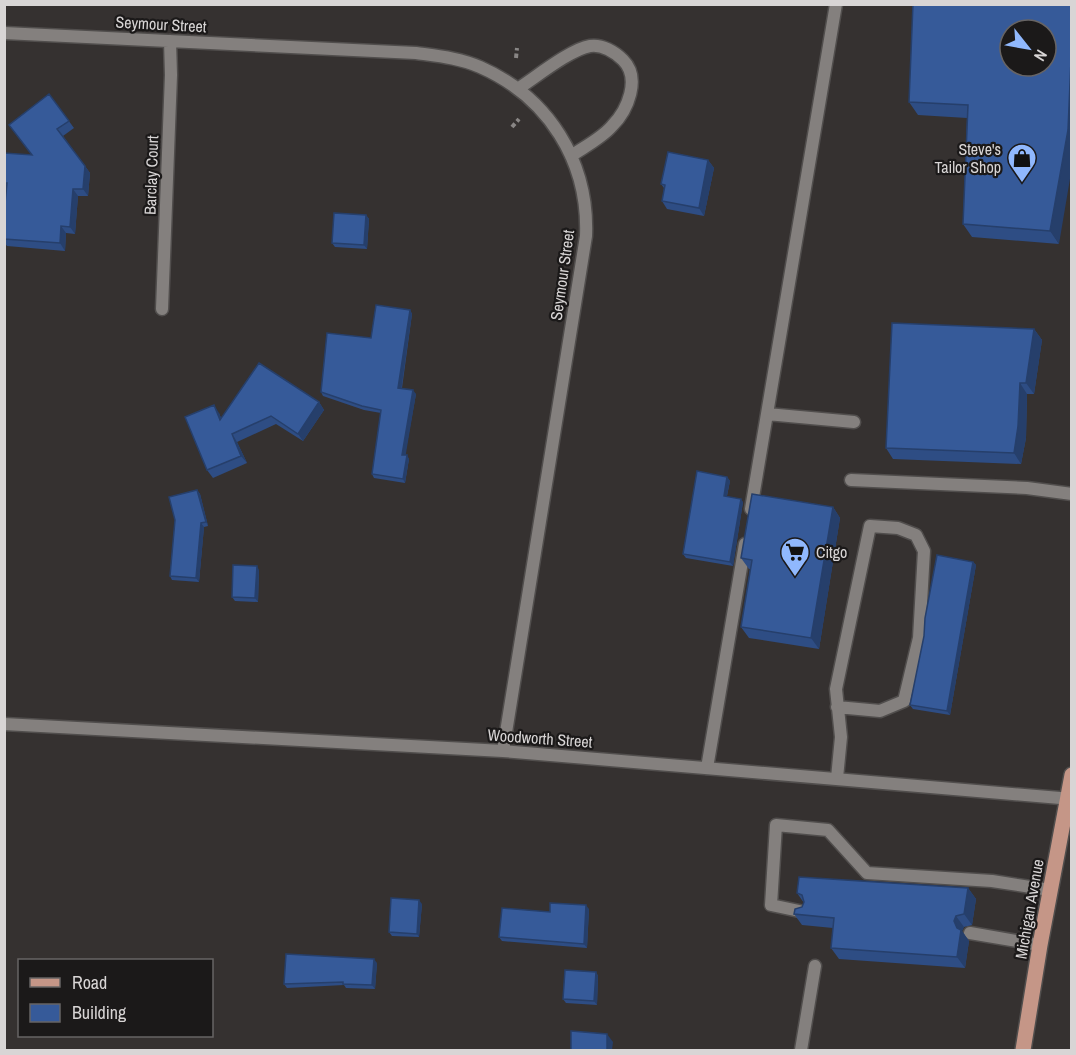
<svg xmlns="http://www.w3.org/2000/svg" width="1076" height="1055" viewBox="0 0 1076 1055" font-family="'Archivo Narrow',sans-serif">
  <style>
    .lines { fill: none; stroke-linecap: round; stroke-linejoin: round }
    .lane-casing { stroke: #514e4d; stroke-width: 15 }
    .street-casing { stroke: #514e4d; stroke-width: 15 }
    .primary-casing { stroke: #514e4d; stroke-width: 18 }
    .path { stroke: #898685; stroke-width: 4; stroke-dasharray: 4.5 3; stroke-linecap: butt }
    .lane { stroke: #84807e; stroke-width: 12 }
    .street { stroke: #84807e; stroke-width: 12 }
    .primary { stroke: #c59687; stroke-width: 15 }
    .wall { fill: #2e4d84 }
    .shaded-wall { fill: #263f6b }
    .building { fill: #365a99; stroke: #263f6b; stroke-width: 1.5; fill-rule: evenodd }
    .labels { text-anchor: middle; stroke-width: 4.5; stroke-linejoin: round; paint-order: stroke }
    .street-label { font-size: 16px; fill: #d8d5d5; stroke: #1b1919 }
    .poi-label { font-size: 16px; fill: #d8d5d5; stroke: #1b1919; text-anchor: end }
  </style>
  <rect width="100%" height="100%" fill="#353130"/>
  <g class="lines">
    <g class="lane-casing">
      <path id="lane" d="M767,414L854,422
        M851,480L1027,488L1072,494
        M751,509L836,4
        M707,768L745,544
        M837,778L841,737L836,689L870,526L898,528L916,535L924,551L919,638L904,701L880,711L837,707
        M804,912L771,905L776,825L828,830L867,873L992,881L1050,890
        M970,933L1040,945
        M801,1050L815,966"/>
    </g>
    <g class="street-casing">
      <path id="street" d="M4,33L416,53C438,56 460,58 480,67C548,97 589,161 586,236L503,751
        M519,88C536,77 571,49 590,46C602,44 615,52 623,60C641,78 628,110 612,126C602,138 584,147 571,156
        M162,309L171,75L170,41
        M4,724L503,751L1072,799"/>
    </g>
    <g class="primary-casing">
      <path id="primary" d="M1023,1050L1040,945L1072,775"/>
    </g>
    <path class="path" d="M516,58L517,48
      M512,127L519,119"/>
    <use href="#lane" class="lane"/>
    <use href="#street" class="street"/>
    <use href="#primary" class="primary"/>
  </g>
  <path class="wall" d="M913,4L1059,244L972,237L963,224L967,118L918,115L909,102Z
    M49,94L74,128L63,136L90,173L88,196H78L75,234L66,233L65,251L7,246L4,242V214L7,190H4V153L32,155Z
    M708,160L714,168L704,216L667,209L662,201L664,188L661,184Z
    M366,215L369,219L367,249L335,247L332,243Z
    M410,310L412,314L402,388L416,394L405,455L409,459L405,483L374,478L372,474L381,413L364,410L323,396L321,392L371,338Z
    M1034,329L1042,340L1034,394H1027L1026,438L1021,464L893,459L886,448Z
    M319,402L324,410L303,441L276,424L237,442L247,463L213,478L207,470L219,413L221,418Z
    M727,477L730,481L727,496L743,502L733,566L686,558L683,554Z
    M197,490L200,494L208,526L204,527L199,582L172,580L170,576Z
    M833,507L840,518L819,649L749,638L741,627L750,569H749L741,558Z
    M973,562L976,565L950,715L913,709L910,705Z
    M259,570L258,602L235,601L232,597Z
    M968,888L976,899L972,925L964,927L962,931L969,941L965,968L839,959L831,948L833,928L802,925L794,914L802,907L804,903L797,893Z
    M422,904L419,937L392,936L389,932Z
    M589,909L587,948L502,941L499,937L550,912Z
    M377,963L375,989L346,988L344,985L287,988L284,984Z
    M596,972L598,976L597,1005L566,1003L563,999Z"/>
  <path class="shaded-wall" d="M1071,60V173L1059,244L1050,231Z
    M708,160L714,168L704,216L699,208Z
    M85,166L90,173L88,196L83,189Z
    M73,189L78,196L75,234L70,227Z
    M366,215L369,219L367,249L364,245Z
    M61,226L66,233L65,251L60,243Z
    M410,310L412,314L401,391L398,388Z
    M1034,329L1042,340L1034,394L1026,383Z
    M1020,383L1027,394L1026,438L1021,464L1014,453Z
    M413,390L416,394L405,459L402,455Z
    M319,402L324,410L303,441L298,434Z
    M214,405L219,413L225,428L220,420Z
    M232,434L237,442L247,463L241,456Z
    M407,455L409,459L405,483L403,479Z
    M727,477L730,481L726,500L724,496Z
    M197,490L200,494L208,526L206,522Z
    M741,499L743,502L733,566L730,562Z
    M833,507L840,518L819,649L811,638Z
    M201,523L204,527L199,582L196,578Z
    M973,562L976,565L950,715L947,711Z
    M257,566L259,570L258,602L255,598Z
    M968,888L976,899L972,925L964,914Z
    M419,900L422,904L419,937L417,934Z
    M586,905L589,909L587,948L584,944Z
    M956,916L964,927L962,931L969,941L965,968L957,957L954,921Z
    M374,959L377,963L375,989L372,985Z
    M596,972L598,976L597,1005L594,1001Z
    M607,1034L613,1042L612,1050H607Z"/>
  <path class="building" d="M913,4H1071V60L1068,130L1050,231L963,224L968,105L909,102ZM1010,30H1046V66H1010Z
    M49,94L69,121L57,129L85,166L83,189H73L70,227L61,226L60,243L4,239V214L7,183H4V153L32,155L9,125Z
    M668,152L708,160L699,208L662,201L665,185L661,184Z
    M334,213L366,215L364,245L332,243Z
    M376,305L410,310L398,388L413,390L402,455H407L403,479L372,474L381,410L362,406L321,392L327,333L371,338Z
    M892,323L1034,329L1026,383H1020L1018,426L1014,453L886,448Z
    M259,363L319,402L298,434L271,416L232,434L241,456L207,470L185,417L214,405L220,420Z
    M697,471L727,477L724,496L741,499L730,562L683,554Z
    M197,490L206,522L201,523L196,578L170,576L175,520L169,497Z
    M752,494L833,507L811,638L741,627L752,560L741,558Z
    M937,555L973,562L947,711L910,705L924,636L925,618Z
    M233,565L257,566L255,598L232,597Z
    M799,877L968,888L964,914L956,916L954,921L957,928L961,930L957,957L831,948L834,918L794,914L795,909L802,907L804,902L802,895L797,893Z
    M391,898L419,900L417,934L389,932Z
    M550,903L586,905L584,944L499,937L502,908L550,912Z
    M286,954L374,959L372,985L343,984V982L284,984Z
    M565,970L596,972L594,1001L563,999Z
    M571,1031L607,1034V1050H571Z"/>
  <defs>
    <g id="shop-pin" transform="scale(1.5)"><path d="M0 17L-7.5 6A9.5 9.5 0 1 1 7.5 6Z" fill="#90b8fd" stroke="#1b1919"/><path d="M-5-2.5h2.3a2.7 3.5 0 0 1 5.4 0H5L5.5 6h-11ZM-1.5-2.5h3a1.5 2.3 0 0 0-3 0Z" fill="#111"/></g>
    <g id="supermarket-pin" transform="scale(1.5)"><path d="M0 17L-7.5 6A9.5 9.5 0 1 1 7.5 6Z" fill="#90b8fd" stroke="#1b1919"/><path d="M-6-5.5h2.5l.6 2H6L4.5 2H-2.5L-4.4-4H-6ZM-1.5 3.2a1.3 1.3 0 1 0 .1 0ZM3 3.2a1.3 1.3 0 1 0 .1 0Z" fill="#111"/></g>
  </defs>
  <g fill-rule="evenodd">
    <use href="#shop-pin" x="1022" y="158"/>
    <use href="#supermarket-pin" x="795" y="552"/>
  </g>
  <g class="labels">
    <g class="street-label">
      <text transform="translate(161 24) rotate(3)" y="6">Seymour Street</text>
      <text transform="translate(151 175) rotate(-88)" y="6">Barclay Court</text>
      <text transform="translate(562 275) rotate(-82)" y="6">Seymour Street</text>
      <text transform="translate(540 738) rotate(4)" y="6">Woodworth Street</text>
      <text transform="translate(1029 909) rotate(-80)" y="6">Michigan Avenue</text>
    </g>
    <g class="poi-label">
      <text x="1001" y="155">Steve's<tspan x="1001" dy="18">Tailor Shop</tspan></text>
      <text x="816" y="558" text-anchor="start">Citgo</text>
    </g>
  </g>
  <rect width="1076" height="1055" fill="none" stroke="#d8d5d5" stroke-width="12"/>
  <rect x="18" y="959" width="195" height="78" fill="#1b1919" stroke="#676464" stroke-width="1.5"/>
  <rect x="30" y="978" width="30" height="9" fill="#c59687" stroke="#676464" stroke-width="1.5"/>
  <text x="72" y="989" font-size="18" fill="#d8d5d5">Road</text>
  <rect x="30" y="1004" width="30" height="18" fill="#365a99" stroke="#676464" stroke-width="1.5"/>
  <text x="72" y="1019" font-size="18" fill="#d8d5d5">Building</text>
  <g transform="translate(1028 48) rotate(121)"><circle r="28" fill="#1b1919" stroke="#676464" stroke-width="1.5"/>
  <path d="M0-4.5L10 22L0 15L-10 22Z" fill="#90b8fd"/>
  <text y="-9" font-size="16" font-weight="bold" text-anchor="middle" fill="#d8d5d5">N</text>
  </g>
</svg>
